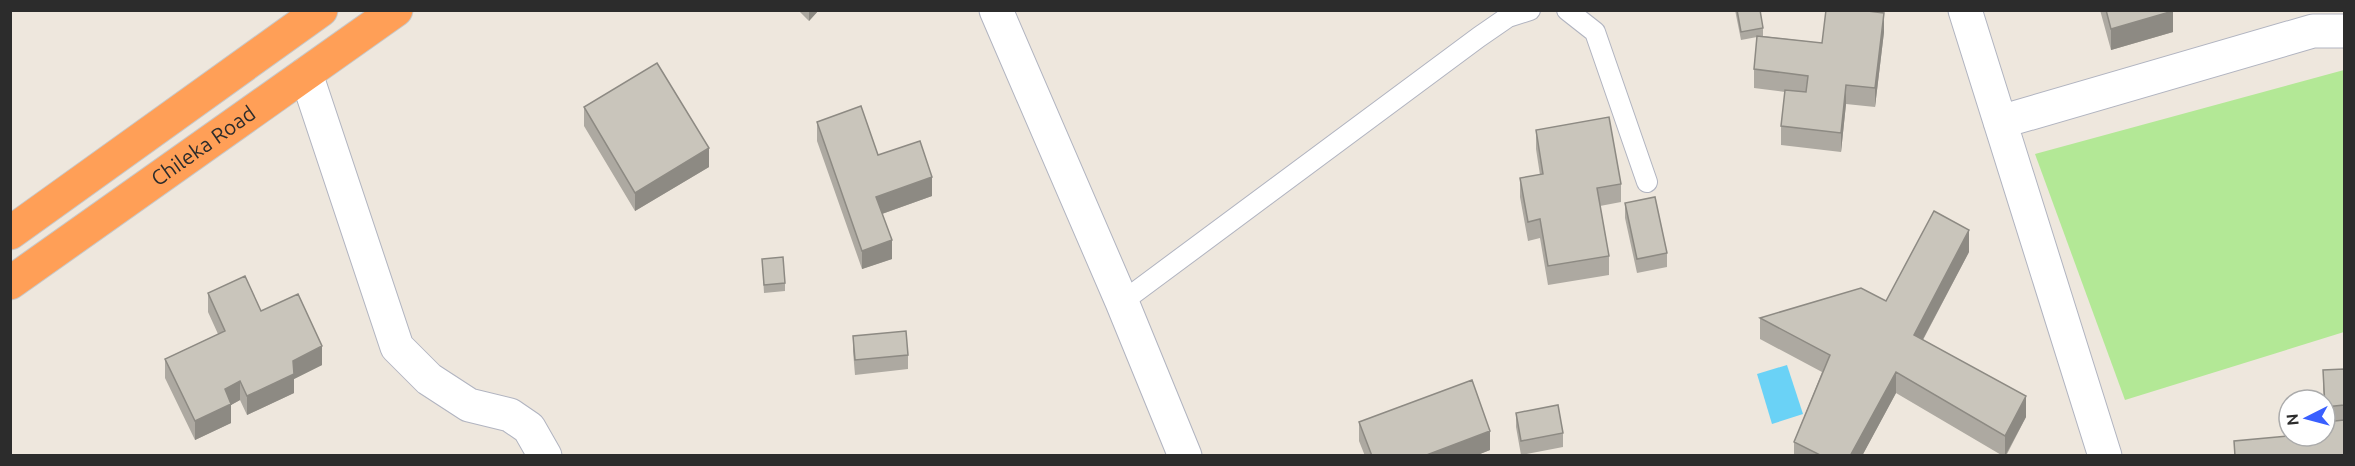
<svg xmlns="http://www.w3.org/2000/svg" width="2355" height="466" viewBox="0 0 2355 466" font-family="Ubuntu,sans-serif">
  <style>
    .green { fill: #b3e896 }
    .water { fill: #6ad2f6 }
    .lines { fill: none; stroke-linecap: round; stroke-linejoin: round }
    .lane-casing { stroke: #b1b4c0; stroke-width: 22 }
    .street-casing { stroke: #b1b4c0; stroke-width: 35 }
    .highway-casing { stroke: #c8c8c8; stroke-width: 35 }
    .lane { stroke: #fff; stroke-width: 20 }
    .street { stroke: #fff; stroke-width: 33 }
    .highway { stroke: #ff9f57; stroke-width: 33 }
    .wall { fill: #ada9a1 }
    .shaded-wall { fill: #8d8a83 }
    .building { fill: #c9c5bb; stroke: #8d8a83; stroke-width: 1.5 }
    .labels { text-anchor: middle; stroke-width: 5; stroke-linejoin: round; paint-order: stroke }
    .street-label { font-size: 21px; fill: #2c2c2c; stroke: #fff }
  </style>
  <rect width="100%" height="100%" fill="#eee7dd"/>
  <path class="green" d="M2344,70V332L2125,400L2035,154Z"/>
  <path class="water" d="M1787,365L1803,414L1772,424L1757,374Z"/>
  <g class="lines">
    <g class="lane-casing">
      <path id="lane" d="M1567,10L1595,32L1647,182
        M1122,302L1479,37L1508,17L1530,10"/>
    </g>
    <g class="street-casing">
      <path id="street" d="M996,10L1122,302L1185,456
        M1965,10L2105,456
        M306,74L397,347L429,379L469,405L510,415L529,428L545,456
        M2000,122L2313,31H2344"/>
    </g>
    <g class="highway-casing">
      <g id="highway">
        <path d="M10,233L321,10"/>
        <path id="s1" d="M10,283L396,10"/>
      </g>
    </g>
    <use href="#lane" class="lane"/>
    <use href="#street" class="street"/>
    <use href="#highway" class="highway"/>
  </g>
  <path class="wall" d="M798,10H819L809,21Z
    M1735,10H1760L1763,28V36L1822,43L1884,32L1875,107L1846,104L1841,152L1781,145V126L1785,92L1754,88V69L1757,37L1741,40Z
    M2100,10H2173V32L2111,50Z
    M584,107L709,167L635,211L584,126Z
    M817,122L878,155L932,196L882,214L892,259L862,269L817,141Z
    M1536,130L1621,184V202L1600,206L1609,256V275L1548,285L1540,238L1528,241L1520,197V178L1540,175L1536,149Z
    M1625,203L1667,253V267L1637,273L1625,218Z
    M1969,252L1923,340L2026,417L2006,456H2003L1896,393L1862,456H1794V442L1822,372L1760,339V318L1886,301Z
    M762,259L785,283V291L764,293Z
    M208,293L261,311L322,365L294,379V393L247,415L240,400L231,405V423L195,440L165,378V359L218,334L208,312Z
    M853,336L908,355V369L855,375L853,351Z
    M2344,369V456H2234V441L2325,436V400H2324L2323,389V370Z
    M1516,413L1563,433V447L1521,455L1516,427Z
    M1359,422L1490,450L1475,456H1365L1359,441Z"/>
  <path class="shaded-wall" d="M809,10H819L809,21Z
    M2173,11V32L2111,50V29Z
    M1884,13V32L1875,107V88Z
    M1846,85V104L1841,152V133Z
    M709,148V167L635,211V193Z
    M932,177V196L876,216V197Z
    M1969,230V252L1914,356V335Z
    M892,240V259L862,269V251Z
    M322,346V365L294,379V393L247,415V396L293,361Z
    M1896,372V393L1862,456H1850Z
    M240,381V400L231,405V423L195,440V421L225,389Z
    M2026,396V417L2005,456V436Z
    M1490,431V450L1475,456H1424Z"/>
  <path class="building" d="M1737,10H1760L1763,28L1741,32Z
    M1826,10H1859L1884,13L1875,88L1846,85L1841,133L1781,126L1785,90L1806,92L1808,76L1754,69L1757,36L1822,43Z
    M2106,10H2173V11L2111,29Z
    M657,63L709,148L635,193L584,107Z
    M861,106L878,155L920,141L932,177L876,197L892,240L862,251L817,122Z
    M1609,117L1621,184L1597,188L1609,256L1548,266L1540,219L1528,222L1520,178L1543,174L1536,130Z
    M1655,197L1667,253L1637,259L1625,203Z
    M1934,211L1969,230L1914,335L2026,396L2005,436L1896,372L1850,456H1822L1794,442L1830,355L1760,318L1861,288L1886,301Z
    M783,257L785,283L764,285L762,259Z
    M245,276L261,311L298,294L322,346L293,361L294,374L247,396L240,381L225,389L231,404L195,421L165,359L225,331L208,293Z
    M906,331L908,355L855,360L853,336Z
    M2344,369V405L2325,407L2323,370Z
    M1472,380L1490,431L1424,456H1372L1359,422Z
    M1558,405L1563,433L1521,441L1516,413Z
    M2344,420V456H2235L2234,441L2289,436H2325V422Z"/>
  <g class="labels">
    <g class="street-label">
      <text dy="7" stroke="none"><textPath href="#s1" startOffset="237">Chileka Road</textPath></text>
    </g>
  </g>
  <rect width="2355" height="466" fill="none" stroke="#2c2c2c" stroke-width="24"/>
  <g transform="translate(2307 418) rotate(264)"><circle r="28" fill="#ffffff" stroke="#ababab" stroke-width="1.5"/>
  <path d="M0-4.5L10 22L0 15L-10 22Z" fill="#395fff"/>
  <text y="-9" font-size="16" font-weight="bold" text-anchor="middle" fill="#2c2c2c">N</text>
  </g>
</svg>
